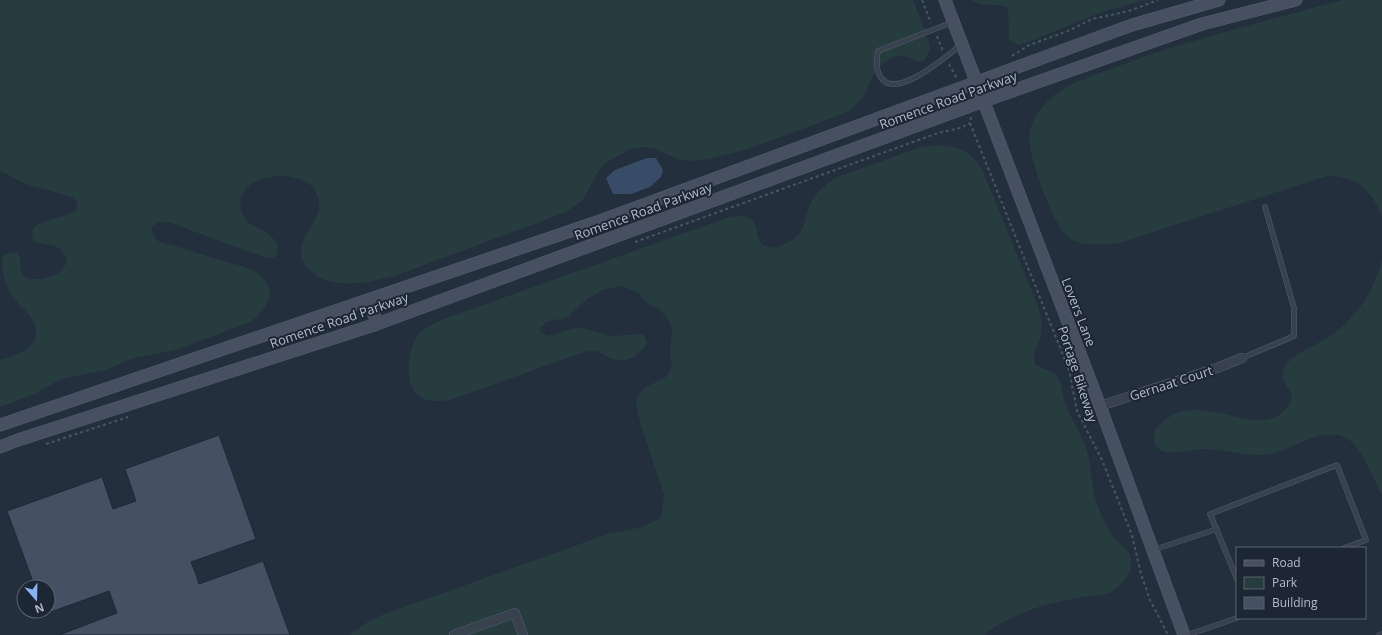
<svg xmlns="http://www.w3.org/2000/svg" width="1382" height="635" viewBox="0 0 1382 635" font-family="'Open Sans',sans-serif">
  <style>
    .green { fill: #263c3f }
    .water { fill: #394c67 }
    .building { fill: #455162; stroke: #1f2835 }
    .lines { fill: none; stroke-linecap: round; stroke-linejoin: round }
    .lane-casing { stroke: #565f6c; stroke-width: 5.5 }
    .street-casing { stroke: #565f6c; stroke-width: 10 }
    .secondary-casing { stroke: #565f6c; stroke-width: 13 }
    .path { stroke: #44595c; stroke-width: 2; stroke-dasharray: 3 3; stroke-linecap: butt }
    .lane { stroke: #38414e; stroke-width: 4.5 }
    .street { stroke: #38414e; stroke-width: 9 }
    .secondary { stroke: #465061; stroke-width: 12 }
    .labels { text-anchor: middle; stroke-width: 4; stroke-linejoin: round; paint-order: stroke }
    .street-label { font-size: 13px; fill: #b4bcc9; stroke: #1d2633 }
  </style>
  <rect width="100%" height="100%" fill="#242f3e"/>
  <path class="green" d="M0,0H913L928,39L930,48L926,59L920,62L915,61L909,57L900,56L891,58L881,65L873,75L864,96L850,110L835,117L748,149L709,159L692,161L677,159L654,148L643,147L631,149L607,162L599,170L583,200L566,212L395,276C370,282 329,292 309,269C304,264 301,259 301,251C302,233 317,222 319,209C320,200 317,189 308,183C284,167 225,179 244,217C248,225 257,226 264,231C269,234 273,238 277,243V255L273,258H266L171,223C162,222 157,221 151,228L155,238L160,242C179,247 198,253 216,259C229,263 243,265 254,271C281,287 269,307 250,322L176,350L134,358L105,370L61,379L35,394L0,407V360C21,355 48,343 31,318C25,309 16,303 11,294C4,283 2,271 2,258L6,254L16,252C24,259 17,267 23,275C29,283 51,278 58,273C63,270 65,266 67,261C61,241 49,247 34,241C23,216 66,222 77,209V202L72,197L26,184L0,171Z
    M972,0H1146L1102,12L1021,45L1016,44L1009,39L1008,8C996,2 982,8 972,0Z
    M1342,0H1382V218C1374,191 1355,175 1327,176L1119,243C1075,247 1065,245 1048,203C1041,186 1026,148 1030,130C1034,116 1044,103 1056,94C1073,81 1097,75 1116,67C1190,39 1267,21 1342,0Z
    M936,145C957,146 970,150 982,169L1038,306C1041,317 1044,329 1039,340C1035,350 1033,353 1035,364C1041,369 1051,370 1056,375C1063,381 1062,395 1065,403C1071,420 1082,434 1087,450C1092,469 1091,488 1098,507C1102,517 1108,530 1115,539C1121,546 1129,549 1131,560C1133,575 1121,586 1109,593C1064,600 1021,606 984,635H349L366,623L382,615L605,535L642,527L657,520L662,515L664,495L640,422L636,403L639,394L644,388L666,377L672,367L670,355L672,329L669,320L659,309L647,303L637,292L622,286L603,290L594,295L586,300L568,317L547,322L540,328V332L548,336L575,328H583L612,336L643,334L647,342C644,352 628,363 617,360C601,358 605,348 584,352L450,400C420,405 406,393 409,361C410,353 413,342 418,335C423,328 434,324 441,320L729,217C770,210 747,243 769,247C780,249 797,240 802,229C806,221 806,212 810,205C815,192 826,184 837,177L921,147Z
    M1382,260V496C1374,480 1361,445 1345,437C1320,426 1294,450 1270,454C1247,458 1226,449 1204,449C1193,449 1170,455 1162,451C1153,447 1153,438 1155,430C1196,376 1265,455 1292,399C1292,388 1280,383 1283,371C1287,354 1322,344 1336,332C1359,313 1375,289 1382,260Z"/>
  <path class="water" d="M647,158H656L663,170L661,177L650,187L631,194H613L606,178L615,170Z"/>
  <path class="building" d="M219,435L256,539L191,562L195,572L199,584L263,561L290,635H59L117,613L109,591L48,613V587H35L7,511L102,477L113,509L136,501L125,469Z"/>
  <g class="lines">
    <g class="lane-casing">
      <path id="lane" d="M953,22L878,51C876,61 875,72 883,80C900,97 946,56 961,45
        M1242,358L1294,336V308L1265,207
        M1153,550L1217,529
        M1237,579L1210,514L1337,465L1366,540L1344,548
        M1187,635L1237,618
        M1379,635L1382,634"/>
    </g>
    <g class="street-casing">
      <path id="street" d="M1100,406L1217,368L1242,358
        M454,635L515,613L523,635"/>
    </g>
    <g class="secondary-casing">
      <path id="secondary" d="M945,0L1100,406L1184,635
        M369,300L377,324
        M0,425L594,223L1132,25L1219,0
        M0,447L18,440L377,324L984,101L1202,24L1296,0"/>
    </g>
    <path class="path" d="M922,0L931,23
      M937,36L943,51
      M1012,56L1029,45L1068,31L1092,19L1129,11L1158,0
      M949,64L957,79
      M971,117L970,123L1069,370L1077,411L1102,460L1132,535L1141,574L1150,600L1168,635
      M635,242L938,133L960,128L970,123
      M46,444L128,417"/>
    <use href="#lane" class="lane"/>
    <use href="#street" class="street"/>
    <use href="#secondary" class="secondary"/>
  </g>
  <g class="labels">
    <g class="street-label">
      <text transform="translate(948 100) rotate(-20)" y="5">Romence Road Parkway</text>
      <text transform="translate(643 211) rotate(-20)" y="5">Romence Road Parkway</text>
      <text transform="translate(1079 312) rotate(69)" y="5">Lovers Lane</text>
      <text transform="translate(339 320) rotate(-19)" y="5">Romence Road Parkway</text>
      <text transform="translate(1078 374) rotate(72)" y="5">Portage Bikeway</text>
      <text transform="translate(1171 383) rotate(-18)" y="5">Gernaat Court</text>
    </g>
  </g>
  <rect x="1236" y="547" width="130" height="72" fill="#1d2633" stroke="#59626f"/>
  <rect x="1244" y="560" width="20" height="6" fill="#465061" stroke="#59626f"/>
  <text x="1272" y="567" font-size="12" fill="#b4bcc9">Road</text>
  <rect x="1244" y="577" width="20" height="12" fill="#263c3f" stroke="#59626f"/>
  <text x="1272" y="587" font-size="12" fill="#b4bcc9">Park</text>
  <rect x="1244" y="597" width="20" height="12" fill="#455162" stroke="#59626f"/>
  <text x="1272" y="607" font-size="12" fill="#b4bcc9">Building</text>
  <g transform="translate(36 599) rotate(160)"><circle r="19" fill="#1d2633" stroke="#59626f"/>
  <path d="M0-3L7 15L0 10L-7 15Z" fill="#8ab4f8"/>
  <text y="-6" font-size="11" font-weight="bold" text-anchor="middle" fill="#b4bcc9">N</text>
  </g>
</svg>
